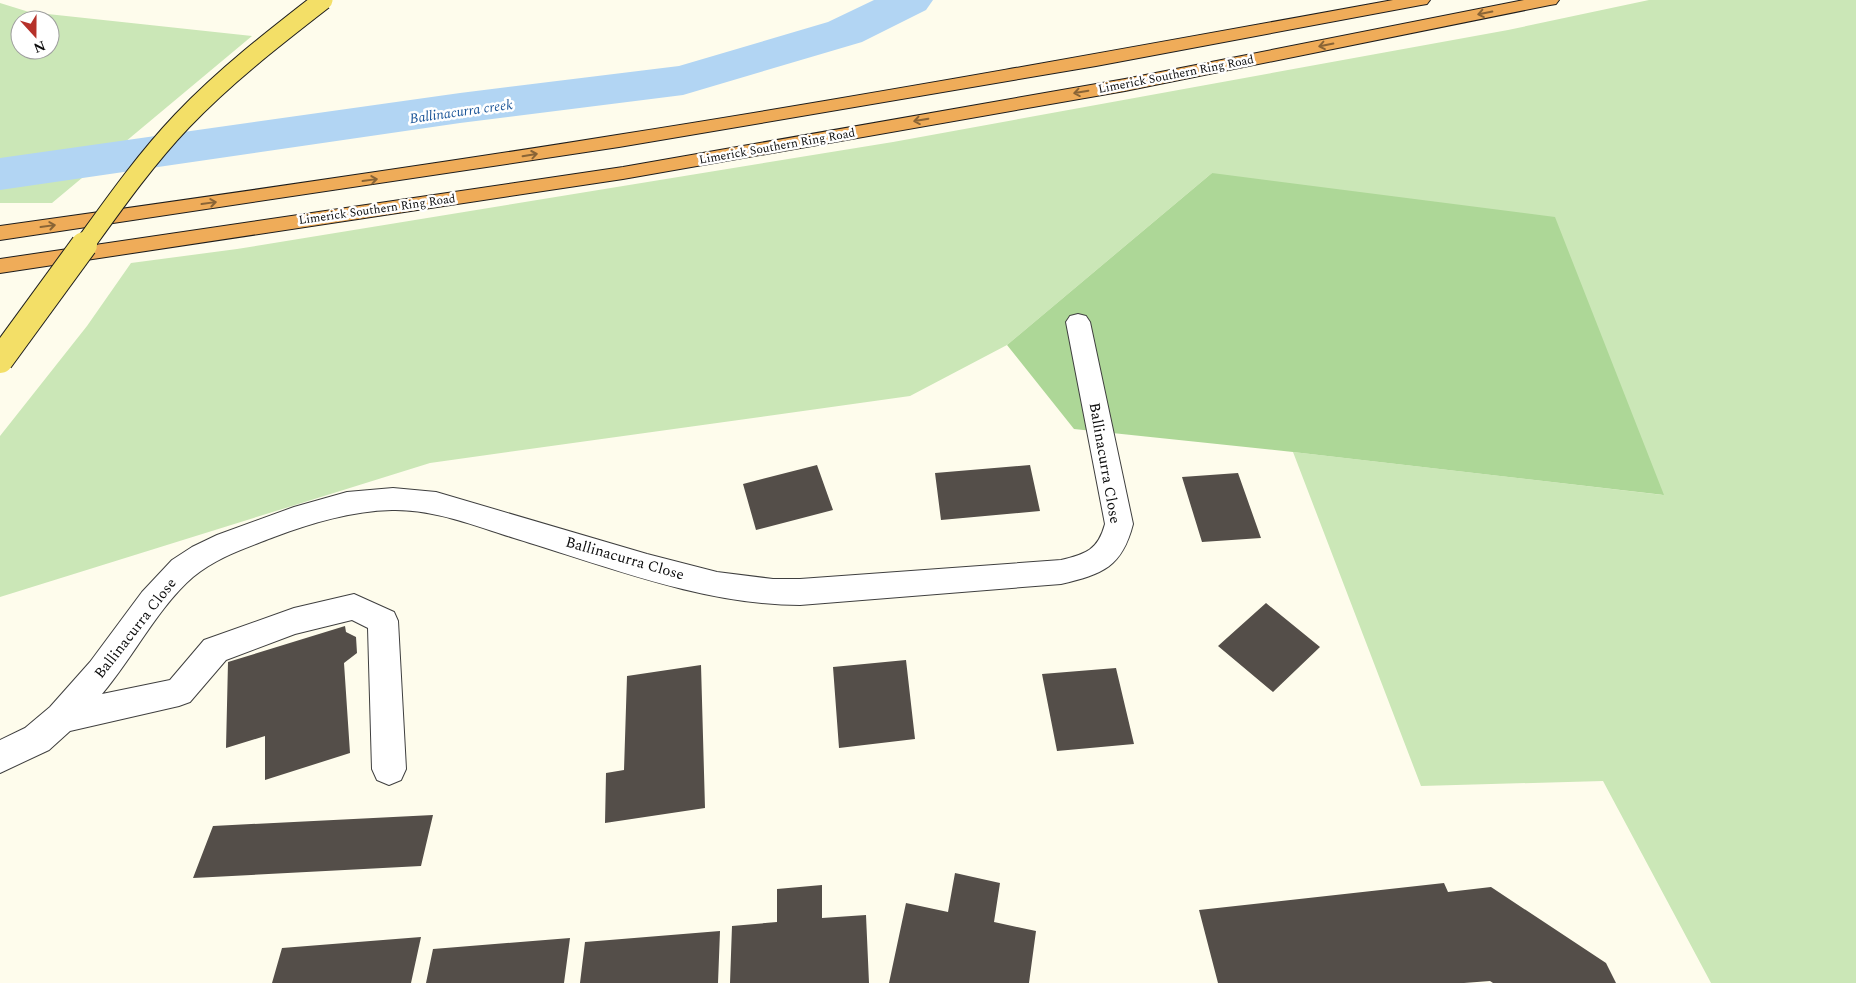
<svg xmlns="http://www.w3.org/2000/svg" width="1856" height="983" viewBox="0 0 1856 983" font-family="Spectral,serif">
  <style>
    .green { fill: #cbe7b7; fill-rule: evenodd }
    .forest { fill: #add797 }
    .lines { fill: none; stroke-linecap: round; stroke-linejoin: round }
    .river { fill: #b2d5f3; fill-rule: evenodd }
    .building { fill: #544e49 }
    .minor-casing { stroke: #3f3f3f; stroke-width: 2 }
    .highway-casing { stroke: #1d1d1d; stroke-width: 2 }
    .minor { fill: #fff; fill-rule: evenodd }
    .highway { fill: #efac59; fill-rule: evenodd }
    .major-bridge-far1-casing { stroke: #1d1d1d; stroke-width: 21; stroke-linecap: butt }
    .major-bridge-casing { stroke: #1d1d1d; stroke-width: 28; stroke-linecap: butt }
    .major-bridge-far1 { stroke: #f3df67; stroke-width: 19 }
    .major-bridge { stroke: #f3df67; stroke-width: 26 }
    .oneway { stroke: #896436 }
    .labels { text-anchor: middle; stroke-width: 5; stroke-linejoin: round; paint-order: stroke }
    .far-street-label { font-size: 12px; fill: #0c0c0c; stroke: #fff }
    .far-water-label { font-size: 14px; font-style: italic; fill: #1b5598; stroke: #fff }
    .street-label { font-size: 15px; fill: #0c0c0c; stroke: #fff }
  </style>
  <rect width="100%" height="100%" fill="#fefcec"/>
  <path class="green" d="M1649,0H1856V983H1711L1603,781L1421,786L1293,452L1663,495L1212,173L1007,345L910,396L430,463L0,597V436L87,326L131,263L237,249L893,142L1508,30Z
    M0,3L29,12L252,36L52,203H0ZM20,20H50V50H20Z"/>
  <path class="forest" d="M1212,173L1555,217L1664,495L1293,452L1074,429L1007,345Z"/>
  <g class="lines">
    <path class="river" d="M874,0H933L926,10L862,42L683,95L460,123L0,190V158L460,93L679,66L828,22Z"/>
  </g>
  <path class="building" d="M817,465L833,510L756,530L743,484Z
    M1030,465L1040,511L941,520L935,473Z
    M1238,473L1261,538L1202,542L1182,477Z
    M1266,603L1320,647L1273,692L1218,646Z
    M345,626L346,632L356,637L357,653L344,663L350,753L265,780V736L226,748L228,662Z
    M906,660L915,739L839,748L833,667Z
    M701,665L705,808L605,823L606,773L624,770L627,676Z
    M1116,668L1134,744L1057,751L1042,674Z
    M433,815L421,866L193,878L213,826Z
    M955,873L1000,883L994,922L1036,931L1029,983H889L906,903L948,912Z
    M1444,883L1448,892L1491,887L1606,963L1616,983H1493L1490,981L1464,983H1218L1199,910Z
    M822,885V918L866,915L869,983H730L732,926L777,922V889Z
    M720,931L718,983H580L585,942Z
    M421,937L411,983H272L282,948Z
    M570,938L564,983H426L433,949Z"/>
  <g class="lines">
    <g class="minor-casing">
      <path id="minor" d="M1078,314L1086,316L1090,322L1133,524C1122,567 1103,574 1061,584L800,605C704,605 606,566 514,538C475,526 434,509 392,510C351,511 312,523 274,537C246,548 217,557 193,577C159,606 132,659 102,694L170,680L204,640L294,608L354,594L394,612L398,621L406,769L401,780L389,785L377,780L372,769L368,628L352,620L295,634L226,660L190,702L179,706L70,731L49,750L0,773V740L25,728L50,707L90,662L142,592L172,560L192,547L217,535L294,507L347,492L393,488L436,492L647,554L717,572L773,579H800L1061,560C1086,554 1098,550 1105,524L1066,322L1070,316Z"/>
    </g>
    <g class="highway-casing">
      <path id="highway" d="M1393,0H1430L1427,4L1421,5L1096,66L619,147L0,240V226C206,197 412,168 617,135C877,94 1135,47 1393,0Z
        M1524,0H1559L1556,4L1550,5L1125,91L623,179L0,273V259L623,167L1125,79Z"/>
    </g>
    <use href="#minor" class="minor"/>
    <use href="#highway" class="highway"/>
    <g class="major-bridge-far1-casing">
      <path id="major-bridge-far1" d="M83,247C114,204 145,160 182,121C225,76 274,38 323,0"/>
    </g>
    <g class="major-bridge-casing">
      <path id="major-bridge" d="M0,360L84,245"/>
    </g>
    <use href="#major-bridge-far1" class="major-bridge-far1"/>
    <use href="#major-bridge" class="major-bridge"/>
  </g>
  <defs><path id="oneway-shaft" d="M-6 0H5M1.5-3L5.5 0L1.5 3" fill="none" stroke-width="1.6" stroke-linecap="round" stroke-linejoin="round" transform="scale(1.25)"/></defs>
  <g class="oneway">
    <use href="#oneway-shaft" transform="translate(1485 13) rotate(169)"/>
    <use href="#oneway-shaft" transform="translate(1326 45) rotate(169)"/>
    <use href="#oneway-shaft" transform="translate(1081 92) rotate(170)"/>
    <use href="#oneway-shaft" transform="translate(921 120) rotate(170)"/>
    <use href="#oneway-shaft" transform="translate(530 155) rotate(-9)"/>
    <use href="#oneway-shaft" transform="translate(370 180) rotate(-8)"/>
    <use href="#oneway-shaft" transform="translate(209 203) rotate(-8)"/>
    <use href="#oneway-shaft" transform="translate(48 226) rotate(-8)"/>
  </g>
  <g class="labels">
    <g class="far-street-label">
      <text transform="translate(1176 74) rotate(-11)" y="4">Limerick Southern Ring Road</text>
      <text transform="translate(777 146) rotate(-10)" y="4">Limerick Southern Ring Road</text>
      <text transform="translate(377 209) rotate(-8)" y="4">Limerick Southern Ring Road</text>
    </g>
    <g class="far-water-label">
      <text transform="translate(461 111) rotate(-8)" y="5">Ballinacurra creek</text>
    </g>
    <g class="street-label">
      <text transform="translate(1105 463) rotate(80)" y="5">Ballinacurra Close</text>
      <text transform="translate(625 558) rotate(16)" y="5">Ballinacurra Close</text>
      <text transform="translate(135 628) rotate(-52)" y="5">Ballinacurra Close</text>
    </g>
  </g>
  <g transform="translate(35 35) rotate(159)"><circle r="24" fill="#ffffff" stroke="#9e9e9e"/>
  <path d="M0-4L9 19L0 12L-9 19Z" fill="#b6312a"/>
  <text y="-8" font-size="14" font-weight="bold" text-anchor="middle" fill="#0c0c0c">N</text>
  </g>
</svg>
